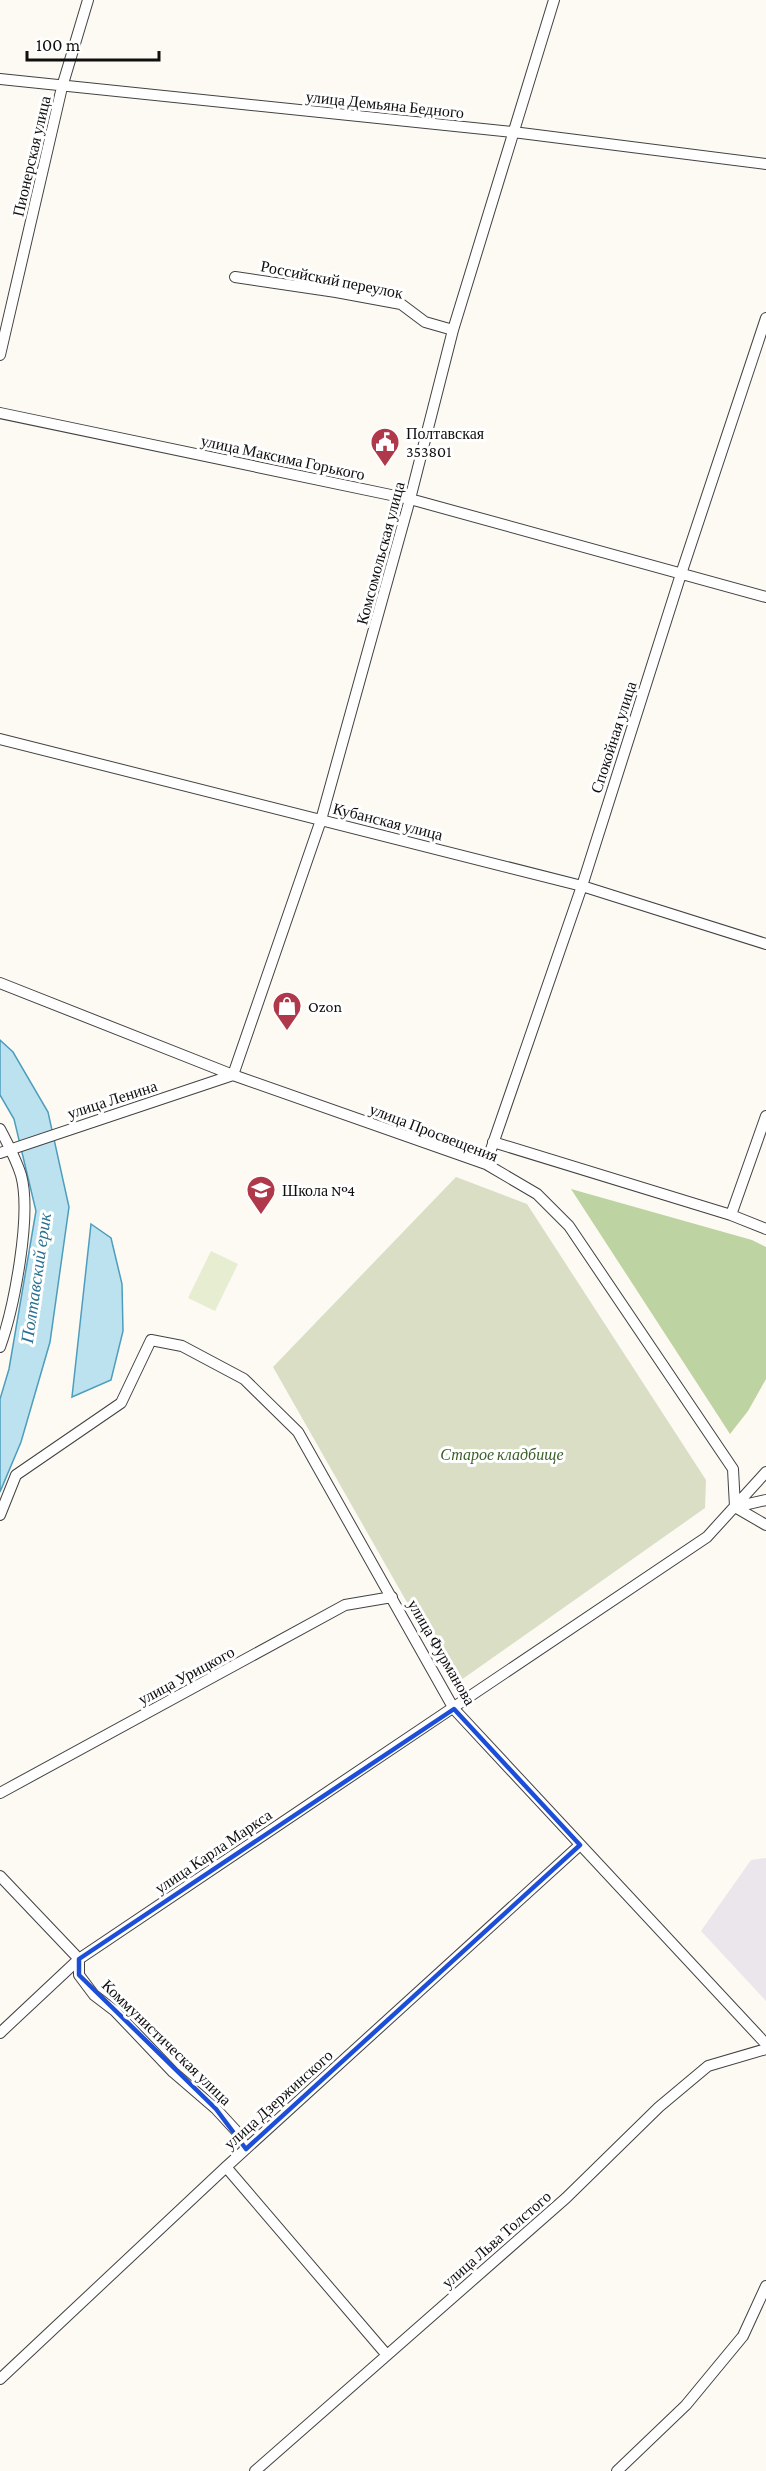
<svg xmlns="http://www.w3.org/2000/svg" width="766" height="2471" viewBox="0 0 766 2471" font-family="'Crimson Pro',serif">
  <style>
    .industrial { fill: #ebe5ec }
    .forest { fill: #bdd3a1 }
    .cemetery { fill: #d9dec5 }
    .pitch { fill: #e6edd0 }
    .water { fill: #bde2ef; stroke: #4d9dbd; stroke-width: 1.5 }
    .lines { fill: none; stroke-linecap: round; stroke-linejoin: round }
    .minor-casing { stroke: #424242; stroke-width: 12 }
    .minor { stroke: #fff; stroke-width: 10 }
    .marked { fill: none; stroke: #1d4ed8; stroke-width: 4.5; stroke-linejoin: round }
    .labels { text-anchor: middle; stroke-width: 6; stroke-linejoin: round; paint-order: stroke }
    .street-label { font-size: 16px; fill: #0f0f0f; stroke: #fff }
    .poi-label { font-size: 16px; fill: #0f0f0f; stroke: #fff; text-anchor: start }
    .park-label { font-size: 16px; font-style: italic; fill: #395f27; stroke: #fff }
    .water-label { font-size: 18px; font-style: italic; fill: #277092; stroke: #fff }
  </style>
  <rect width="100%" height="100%" fill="#fdfaf3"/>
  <path class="industrial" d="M766,1858V2001L701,1931L751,1860Z"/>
  <path class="forest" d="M571,1189L752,1240L766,1247V1379L748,1411L730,1434Z"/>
  <path class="cemetery" d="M456,1177L527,1204L706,1480L705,1508L454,1685L273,1367Z"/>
  <path class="pitch" d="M211,1251L238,1264L215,1311L188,1298Z"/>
  <path class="water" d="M0,1040L13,1052L48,1112L69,1207L50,1342L21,1442L0,1492V1399L9,1369L36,1211L14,1119L0,1095Z
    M91,1224L111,1238L122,1284L123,1331L111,1380L72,1397Z"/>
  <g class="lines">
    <g class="minor-casing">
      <path id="minor" d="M0,79L513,132L766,164
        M235,277L336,292L401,304L425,322L453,330
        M0,355L62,87L88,0
        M0,413L410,499L766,597
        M0,739L582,886L766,944
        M0,983L233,1075L486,1164L537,1194L569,1226L733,1469L735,1507
        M0,1129C8,1144 16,1159 21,1175C32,1215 14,1308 0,1347
        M493,1142L731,1215L766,1229
        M0,1153L233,1075L321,820L410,499L453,330L554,0
        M486,1164L582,886L681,574L766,318
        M731,1215L766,1116
        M735,1507L766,1525
        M735,1507L766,1500
        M0,1515L16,1475L121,1403L151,1340L182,1346L244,1379L298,1432L454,1709L766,2044
        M0,1793L345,1605L392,1597
        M0,1876L79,1959V1975L94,1995L115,2011L173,2072L216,2109L239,2134L246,2149
        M0,2033L79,1959L707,1537L766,1472
        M226,2167L386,2354
        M0,2379L226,2167L580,1845
        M255,2471L566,2198L659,2107L708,2066L766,2049
        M617,2471L686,2405L743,2336L766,2286"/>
    </g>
    <use href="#minor" class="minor"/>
  </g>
  <path class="marked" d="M454,1709L580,1845L246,2149L216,2109L79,1975V1959Z"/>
  <defs>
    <g id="civic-pin" transform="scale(1.5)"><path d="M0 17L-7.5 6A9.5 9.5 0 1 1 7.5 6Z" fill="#af384b" stroke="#fff"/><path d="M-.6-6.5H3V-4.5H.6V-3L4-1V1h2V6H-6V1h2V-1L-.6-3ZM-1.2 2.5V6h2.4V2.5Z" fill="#fff"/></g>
    <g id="shop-pin" transform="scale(1.5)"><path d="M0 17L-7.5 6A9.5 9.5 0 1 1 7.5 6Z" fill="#af384b" stroke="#fff"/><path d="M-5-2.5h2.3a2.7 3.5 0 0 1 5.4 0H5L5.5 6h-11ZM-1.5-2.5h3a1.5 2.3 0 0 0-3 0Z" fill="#fff"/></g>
    <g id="school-pin" transform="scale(1.5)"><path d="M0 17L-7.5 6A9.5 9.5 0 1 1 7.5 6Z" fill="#af384b" stroke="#fff"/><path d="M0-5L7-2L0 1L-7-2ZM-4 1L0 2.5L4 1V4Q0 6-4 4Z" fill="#fff"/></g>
  </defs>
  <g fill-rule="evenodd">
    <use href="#civic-pin" x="385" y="442"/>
    <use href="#shop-pin" x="287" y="1006"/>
    <use href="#school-pin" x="261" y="1190"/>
  </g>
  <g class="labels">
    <g class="street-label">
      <text transform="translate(385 104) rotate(6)" y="6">улица Демьяна Бедного</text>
      <text transform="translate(31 156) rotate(-77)" y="6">Пионерская улица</text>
      <text transform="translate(332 279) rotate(11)" y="6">Российский переулок</text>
      <text transform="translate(283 457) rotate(12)" y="6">улица Максима Горького</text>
      <text transform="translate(380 553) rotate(-75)" y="6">Комсомольская улица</text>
      <text transform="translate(613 737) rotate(-72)" y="6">Спокойная улица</text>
      <text transform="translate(388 821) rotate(14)" y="6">Кубанская улица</text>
      <text transform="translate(112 1099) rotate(-18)" y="6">улица Ленина</text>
      <text transform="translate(434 1132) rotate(21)" y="6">улица Просвещения</text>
      <text transform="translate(442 1652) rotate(60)" y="6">улица Фурманова</text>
      <text transform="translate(186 1675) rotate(-28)" y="6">улица Урицкого</text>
      <text transform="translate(213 1851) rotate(-34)" y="6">улица Карла Маркса</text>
      <text transform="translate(167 2042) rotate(44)" y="6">Коммунистическая улица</text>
      <text transform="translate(278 2099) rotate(-42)" y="6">улица Дзержинского</text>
      <text transform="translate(496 2239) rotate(-41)" y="6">улица Льва Толстого</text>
    </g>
    <g class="poi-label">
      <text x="406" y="439">Полтавская<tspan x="406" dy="18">353801</tspan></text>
      <text x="308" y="1012">Ozon</text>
      <text x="282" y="1196">Школа №4</text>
    </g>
    <g class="park-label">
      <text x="502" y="1460">Старое кладбище</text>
    </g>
    <g class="water-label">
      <text transform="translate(36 1278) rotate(-82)" y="6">Полтавский ерик</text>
    </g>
  </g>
  <path d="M27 51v9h132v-9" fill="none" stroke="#0f0f0f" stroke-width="3"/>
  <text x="36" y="51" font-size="18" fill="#0f0f0f" stroke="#ffffff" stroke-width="4.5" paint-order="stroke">100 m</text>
</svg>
